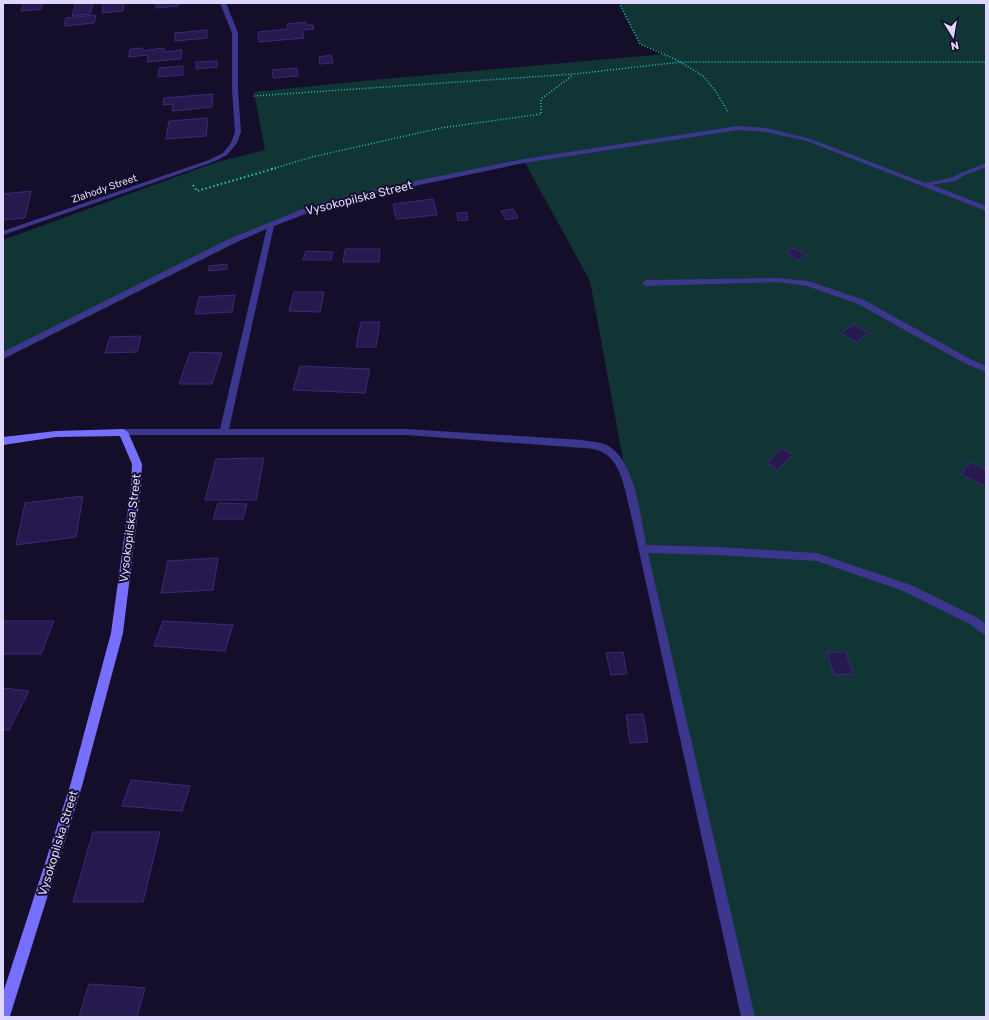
<svg xmlns="http://www.w3.org/2000/svg" width="989" height="1020" viewBox="0 0 989 1020" font-family="Rubik,sans-serif">
  <style>
    .green { fill: #113535 }
    .building { fill: #25194d; stroke: #3c297b }
    .lines { fill: none; stroke-linecap: round; stroke-linejoin: round }
    .path-far1 { stroke: #26c5c0; stroke-width: 1.5; stroke-dasharray: 1 2; stroke-linecap: butt }
    .path { stroke: #26c5c0; stroke-width: 2; stroke-dasharray: 1.5 2.5; stroke-linecap: butt }
    .lane { fill: #3c368d; fill-rule: evenodd }
    .street { fill: #3c368d; fill-rule: evenodd }
    .secondary { fill: #776fff; fill-rule: evenodd }
    .labels { text-anchor: middle; stroke-width: 4; stroke-linejoin: round; paint-order: stroke }
    .far-street-label { font-size: 10px; fill: #ded8ff; stroke: #140e2b }
    .street-label { font-size: 12px; fill: #ded8ff; stroke: #140e2b }
  </style>
  <rect width="100%" height="100%" fill="#140e2b"/>
  <path class="green" d="M619,3H986V1017H748L627,481L590,281L524,161L313,208L231,241L3,356V240L214,163L265,150L254,92L383,79L665,54L640,44Z"/>
  <path class="building" d="M24,3H43L41,9L21,11Z
    M76,3H93L90,14L72,16Z
    M103,3H124L123,11L102,13Z
    M156,3H178V6L156,8Z
    M96,15L94,23L64,26L66,18Z
    M306,22L307,25H313L314,29L302,30L304,38L259,42L258,32L288,29L287,24Z
    M207,30V38L175,41V33Z
    M143,48L142,51L164,48V52L182,50L181,59L147,62L148,55L129,57L130,49Z
    M331,55L333,63L320,64L319,57Z
    M217,61V67L196,69V62Z
    M183,66V75L158,77L159,68Z
    M297,68L298,76L273,78L272,70Z
    M213,94L212,107L172,111L173,104L163,105L164,98Z
    M208,118L206,136L166,139L169,121Z
    M31,191L25,218L3,220V194Z
    M433,199L437,215L396,219L393,204Z
    M513,209L518,218L506,220L501,211Z
    M467,212L468,220L458,221L457,213Z
    M795,248L806,256L797,260L786,252Z
    M345,249H380L379,262H343Z
    M306,251L333,252L331,260H303Z
    M227,264V269L209,271V266Z
    M294,292H324L320,312L289,311Z
    M235,295L232,312L195,314L199,297Z
    M361,322H380L376,347H356Z
    M854,324L868,333L856,342L841,333Z
    M141,336L137,352L105,353L110,337Z
    M190,352L222,353L212,384H179Z
    M300,366L370,369L365,393L293,390Z
    M782,448L793,455L778,470L767,463Z
    M264,458L256,500H205L216,459Z
    M970,462L986,470V487L961,474Z
    M83,496L76,537L16,545L25,503Z
    M218,503L247,504L243,519H213Z
    M218,558L213,590L161,593L168,561Z
    M3,621H54L41,654H3Z
    M163,621L233,625L225,651L154,646Z
    M623,652L627,674L611,675L606,653Z
    M827,652H846L853,674L834,675Z
    M3,688L29,691L9,730H3Z
    M643,714L648,742L630,743L626,715Z
    M131,780L190,786L182,811L122,806Z
    M93,832H160L143,902H73Z
    M89,984L145,988L137,1017H79Z"/>
  <g class="lines">
    <path class="path-far1" d="M619,3L640,44L677,60L703,76L715,90L728,112
      M254,96L574,74L681,62H986
      M272,169L312,157L441,128L541,114V99L573,75"/>
    <path class="path" d="M193,185L197,191L276,168"/>
    <path class="lane" d="M268,223H274L275,225L235,243L3,359V352L229,239Z"/>
    <path class="street" d="M220,3H226L238,33V90L241,132L237,143L227,155L213,162L3,235V231L209,160L223,153L231,143L235,132L232,90V33Z
      M738,126L766,128L811,139L925,183L951,178L961,173L986,163V167L965,175L955,181L932,185L986,206V211L807,141L766,132L738,130L524,163L376,194L316,210L274,226L229,429H406L583,440C592,442 603,442 610,447C635,463 641,518 646,545L718,547L817,553L911,585L978,618L986,624V636L970,624L903,591L817,561L718,555L648,553L755,1017H741L630,510C625,491 621,461 602,452C596,449 589,448 583,448L406,435H123L118,432L123,429H220L268,223L310,206L372,190L524,159Z
      M777,278L808,281L864,300L972,360L986,366V372L966,364L858,304L807,286L777,282L646,286L642,283L646,280Z"/>
    <path class="secondary" d="M123,429L128,432L142,464L141,487L123,633L82,786L10,1016L3,1017V993L70,786L111,633L131,487L132,464L120,436L56,437L3,445V437L56,431Z"/>
  </g>
  <g class="labels">
    <g class="far-street-label">
      <text transform="translate(104 188) rotate(-19)" y="4">Zlahody Street</text>
    </g>
    <g class="street-label">
      <text transform="translate(359 198) rotate(-14)" y="4">Vysokopilska Street</text>
      <text transform="translate(130 528) rotate(-83)" y="4">Vysokopilska Street</text>
      <text transform="translate(58 843) rotate(-73)" y="4">Vysokopilska Street</text>
    </g>
  </g>
  <rect width="989" height="1020" fill="none" stroke="#ded8ff" stroke-width="8"/>
  <g transform="translate(953 36) rotate(169)" stroke="#140e2b" stroke-width="3" paint-order="stroke">
  <path d="M0-3L7 15L0 10L-7 15Z" fill="#ded8ff"/>
  <text y="-6" font-size="11" font-weight="bold" text-anchor="middle" fill="#ded8ff">N</text>
  </g>
</svg>
